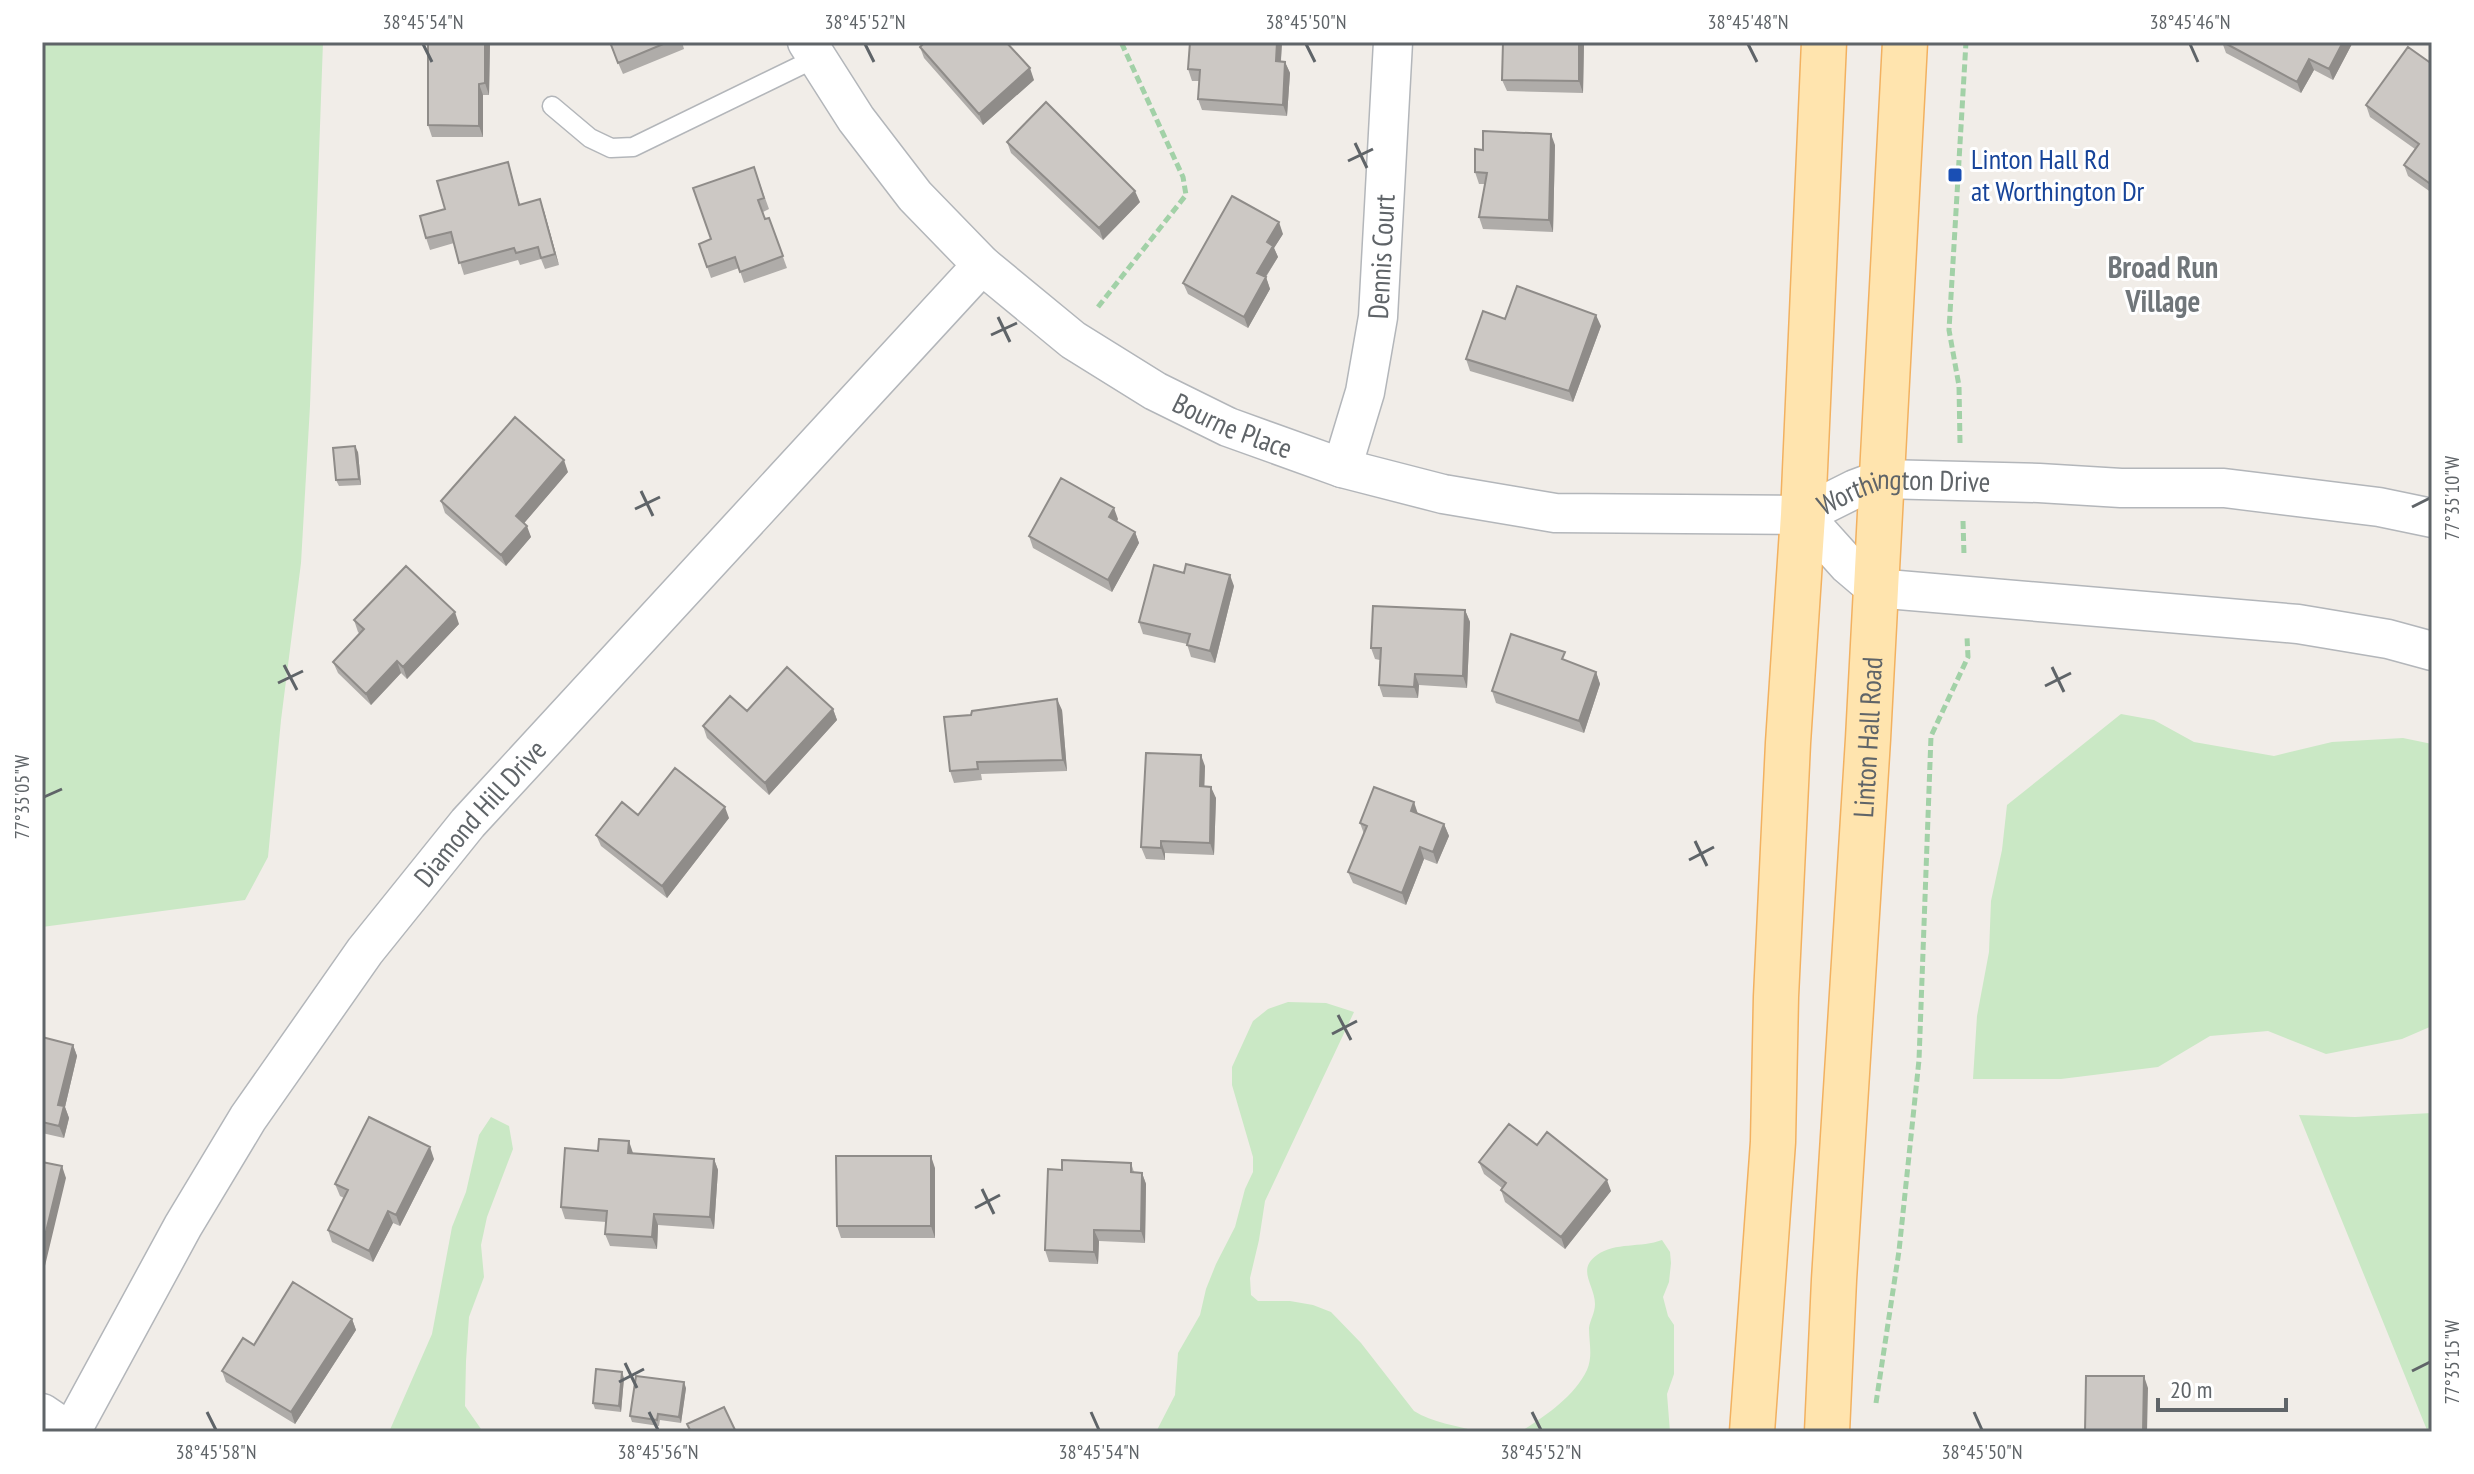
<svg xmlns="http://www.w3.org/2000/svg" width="2474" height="1474" viewBox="0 0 2474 1474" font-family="'PT Sans Narrow',sans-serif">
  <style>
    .green { fill: #cae8c5 }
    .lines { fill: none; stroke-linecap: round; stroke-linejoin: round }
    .lane-casing { stroke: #b3b6ba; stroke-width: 21 }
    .street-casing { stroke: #b3b6ba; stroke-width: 41 }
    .primary-casing { stroke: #f2b160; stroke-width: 47 }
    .path { stroke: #a2d1a7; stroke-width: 5; stroke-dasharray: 8 4; stroke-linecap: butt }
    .lane { stroke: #fff; stroke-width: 18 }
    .street { stroke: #fff; stroke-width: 38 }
    .primary { stroke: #ffe4ae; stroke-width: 44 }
    .wall { fill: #afaca9 }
    .shaded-wall { fill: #8f8c89 }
    .building { fill: #ccc8c4; stroke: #8f8c89; stroke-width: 2 }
    .ticks { fill: none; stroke: #5f6468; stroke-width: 3 }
    .transit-dot { fill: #1a4fb4; stroke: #fff; stroke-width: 3 }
    .labels { text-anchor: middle; stroke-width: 6; stroke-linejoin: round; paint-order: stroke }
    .transit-label { font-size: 28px; fill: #164399; stroke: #fff; text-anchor: start }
    .street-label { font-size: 28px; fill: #5f6468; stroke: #fff }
    .neighbourhood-label { font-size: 30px; font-weight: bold; fill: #70767a; stroke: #fff }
    .neatline { fill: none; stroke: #5f6468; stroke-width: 3 }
    .ticks-label { font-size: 20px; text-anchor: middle; fill: #5f6468 }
  </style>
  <rect width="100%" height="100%" fill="#f1ede8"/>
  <path class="green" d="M42,42H323L310,406L301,563L281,720L268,857L245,900L42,927Z
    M2121,714L2154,720L2194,742L2274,756L2332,742L2403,738L2432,744V1026L2402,1039L2326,1054L2268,1031L2210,1036L2158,1067L2061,1079H1973L1977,1016L1989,952L1991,901L2002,850L2007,805Z
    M1288,1002L1326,1003L1354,1012L1265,1201L1259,1240L1250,1278L1251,1295L1258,1301H1290L1313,1305L1331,1312L1361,1343L1414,1411C1432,1423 1457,1425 1478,1432H1156L1175,1395L1178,1353L1200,1315L1206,1289L1216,1264L1235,1227L1245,1189L1253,1172V1157L1232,1085V1067L1253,1021L1268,1009Z
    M2432,1113V1425L2427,1430L2299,1115L2355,1117Z
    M491,1117L509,1126L513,1149L487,1217L481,1245L484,1277L469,1317L466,1361L465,1406L481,1429L488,1432H389L432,1334L452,1227L466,1192L479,1135Z
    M1662,1240L1670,1252L1671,1263L1669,1282L1663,1297L1668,1316L1674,1325V1374L1667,1394L1670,1432H1520C1544,1417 1574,1397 1587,1370C1593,1356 1589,1343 1589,1328C1590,1320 1595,1313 1595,1304C1595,1285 1576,1270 1597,1255C1615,1242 1641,1248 1662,1240Z"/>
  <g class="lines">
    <g class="lane-casing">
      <path id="lane" d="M552,106L590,138L611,148L633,147L816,58"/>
    </g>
    <g class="street-casing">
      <g id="street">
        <path id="s1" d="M807,42L856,119L915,196L982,265L1073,340L1155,391L1228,427L1342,468L1443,494L1555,513L1803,515L1855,489L1882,479L2039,483L2121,488H2224L2379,507L2432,518"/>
        <path id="s2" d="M1342,468L1365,392L1378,317L1393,42"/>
        <path d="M1803,515L1848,565L1875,588L2298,624L2388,639L2432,651"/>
        <path d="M42,1413L70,1432"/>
        <path id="s3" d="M71,1432L183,1226L248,1118L365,951L468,823L982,265"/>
      </g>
    </g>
    <g class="primary-casing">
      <g id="primary">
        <path d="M1752,1432L1773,1142L1776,997L1788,743L1803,515L1824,42"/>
        <path id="s4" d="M1827,1432L1834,1280L1868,739L1905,42"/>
      </g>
    </g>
    <path class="path" d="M1098,307L1186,195L1183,177L1121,42
      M1960,443L1959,386L1949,330L1966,42
      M1963,521L1964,555
      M1876,1403L1899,1251L1919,1060L1931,736L1968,657L1967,637"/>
    <use href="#lane" class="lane"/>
    <use href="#street" class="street"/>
    <use href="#primary" class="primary"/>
  </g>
  <path class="wall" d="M428,42H490L489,95H483V137H432L428,125Z
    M609,42H682L684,49L623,74Z
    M1190,42H1282L1281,61L1285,62L1290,73L1287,116L1202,110L1198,99L1199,81H1192L1188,69Z
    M1503,42H1584L1583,93L1507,91L1502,80Z
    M2222,42H2353L2333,80L2314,70L2301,93L2226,53Z
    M920,47L1034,80L983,125L924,58Z
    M2432,64V193L2408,176L2404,165L2415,149L2370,117L2366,105Z
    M1007,142L1140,202L1103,240L1011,153Z
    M1555,145L1553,232L1483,229L1479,217L1485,184H1479L1475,172L1483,150Z
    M508,162L520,204L544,211L559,265L545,269L541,259L520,265L518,260L464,275L454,243L430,250L426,238L445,209Z
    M754,167L769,209L763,212L765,219L769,218L787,268L744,283L739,268L711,278L699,244L711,239Z
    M1283,234L1274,248L1278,257L1266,277L1270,289L1248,328L1188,294L1183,283Z
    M1505,319L1601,326L1573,402L1470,371L1466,359Z
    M358,452L361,485L339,486L336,480Z
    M568,472L524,523L531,537L506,566L445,513L441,501Z
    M1118,519L1117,522L1135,532L1139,543L1112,592L1033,548L1029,536Z
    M1234,586L1215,663L1191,657L1187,644L1143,634L1139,622Z
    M1465,610L1470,622L1467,688L1419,685L1418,698L1383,697L1379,685L1380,660L1375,659L1371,648Z
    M354,620L459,624L407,679L401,673L371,705L338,673L333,662L360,634L358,632Z
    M1568,662L1596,672L1600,684L1584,733L1496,703L1492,691Z
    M833,709L837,720L769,795L707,738L703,726L747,711Z
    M1062,710L1067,771L981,774L982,780L954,783L950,771Z
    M1205,766L1204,786L1216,798L1214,855L1165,853V860L1146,859L1141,847Z
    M1418,814L1444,824L1449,836L1437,864L1424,859L1406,905L1353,883L1348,872L1364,834L1360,823Z
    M638,815L729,818L667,898L601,846L596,835Z
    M42,1037L73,1045L77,1056L65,1107L69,1118L64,1138L42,1133Z
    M1537,1145L1611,1191L1565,1249L1505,1202L1501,1190L1502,1188L1484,1174L1479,1162Z
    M633,1153L714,1159L718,1170L714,1229L658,1225L657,1249L610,1246L605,1234L606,1222L565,1219L561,1207Z
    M434,1159L400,1226L393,1223L373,1262L332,1242L328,1230L344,1198L340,1196L335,1184Z
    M1131,1163L1134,1172L1142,1173L1146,1184L1145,1243L1099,1241L1098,1264L1049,1262L1045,1250L1062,1170Z
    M935,1168V1238H841L837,1226Z
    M352,1319L356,1330L295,1424L226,1382L222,1371L254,1345Z
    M624,1378L621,1412L595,1409L593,1403Z
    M686,1388L681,1423L660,1420L659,1426L632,1422L630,1416Z"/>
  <path class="shaded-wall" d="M485,42H490L489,95L485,83Z
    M1277,42H1282L1280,73L1276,61Z
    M1579,42H1584L1583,93L1579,81Z
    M2343,42H2353L2333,80L2329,69Z
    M2309,59L2314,70L2301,93L2297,82Z
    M1285,62L1290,73L1287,116L1283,105Z
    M1030,68L1034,80L983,125L979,114Z
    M479,84L483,95V137L479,126Z
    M1551,134L1555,145L1553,232L1549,220Z
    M1135,191L1140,202L1103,240L1099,228Z
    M540,199L544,211L559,265L555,254Z
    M1279,222L1283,234L1274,248L1278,257L1261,284L1257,273L1267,242Z
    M1266,277L1270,289L1248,328L1244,317Z
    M1596,315L1601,326L1573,402L1569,391Z
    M355,446L358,452L361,485L359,479Z
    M564,460L568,472L520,528L516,516Z
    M1114,508L1118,519L1113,529L1109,517Z
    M527,526L531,537L506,566L501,555Z
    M1135,532L1139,543L1112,592L1108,580Z
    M1230,575L1234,586L1215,663L1210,651Z
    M1465,610L1470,622L1467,688L1463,676Z
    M455,612L459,624L407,679L403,667Z
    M397,661L401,673L371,705L366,694Z
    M1596,672L1600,684L1584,733L1579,721Z
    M1415,674L1419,685L1418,698L1414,687Z
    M1057,699L1062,710L1067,771L1063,760Z
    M833,709L837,720L769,795L765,783Z
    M1201,755L1205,766L1204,798L1200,786Z
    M1211,787L1216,798L1214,855L1210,843Z
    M1414,802L1418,814L1411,811Z
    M725,807L729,818L667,898L662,886Z
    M1444,824L1449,836L1437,864L1433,852Z
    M1161,841L1165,853V860L1161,848Z
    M1420,847L1424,859L1406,905L1402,893Z
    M73,1045L77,1056L65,1107L69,1118L64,1138L59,1126L58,1105Z
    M629,1141L633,1153H628Z
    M430,1147L434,1159L400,1226L396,1215Z
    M931,1156L935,1168V1238L931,1226Z
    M714,1159L718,1170L714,1229L710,1217Z
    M62,1166L66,1178L44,1270L42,1266V1248Z
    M1142,1173L1146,1184L1145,1243L1141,1231Z
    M1607,1180L1611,1191L1565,1249L1561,1237Z
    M388,1211L393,1223L373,1262L369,1251Z
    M654,1214L658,1225L657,1249L652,1237Z
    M1094,1230L1099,1241L1098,1264L1094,1252Z
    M352,1319L356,1330L295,1424L291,1412Z
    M622,1372L624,1378L621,1412L619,1406Z
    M2144,1376L2148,1388L2147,1432H2143Z
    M684,1382L686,1388L681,1423L679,1417Z"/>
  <path class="building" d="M428,42H485V83L479,84V126L428,125Z
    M610,42H668L618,63Z
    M925,42H1006L1030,68L979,114L920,47Z
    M1190,42H1277L1276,61L1285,62L1283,105L1198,99L1200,70L1188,69Z
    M1503,42H1579V81L1502,80Z
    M2223,42H2343L2329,69L2309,59L2297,82Z
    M2408,47L2432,64V185L2404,165L2419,144L2366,105Z
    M1046,102L1135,191L1099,228L1007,142Z
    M1483,131L1551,134L1549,220L1479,217L1487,173L1475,172V149L1483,150Z
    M508,162L519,205L540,199L555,254L541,258L538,247L516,253L514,248L459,263L451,232L426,238L420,216L445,209L437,181Z
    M754,167L764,198L758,200L765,219L769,218L783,256L740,272L735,257L707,267L699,244L711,239L693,188Z
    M1232,196L1279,222L1267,242L1273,246L1257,273L1266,277L1244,317L1183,283Z
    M1517,286L1596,315L1569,391L1466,359L1483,311L1505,319Z
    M515,417L564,460L516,516L527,526L501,555L441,501Z
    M355,446L359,479L336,480L333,448Z
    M1061,478L1114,508L1109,517L1135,532L1108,580L1029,536Z
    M1186,564L1230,575L1210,651L1187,645L1190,634L1139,622L1154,565L1184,573Z
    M406,566L455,612L403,667L397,661L366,694L333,662L364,629L354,620Z
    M1373,606L1465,610L1463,676L1415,674L1414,687L1379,685L1381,648H1371Z
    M1511,634L1565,652L1562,659L1596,672L1579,721L1492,691Z
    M787,667L833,709L765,783L703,726L730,696L747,711Z
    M1057,699L1063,760L977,762L978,769L950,771L944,717L971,715L972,711Z
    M1146,753L1201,755L1200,786L1211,787L1210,843L1161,841V848L1141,847Z
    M675,768L725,807L662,886L596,835L622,802L638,815Z
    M1374,787L1414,802L1411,811L1444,824L1433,852L1420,847L1402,893L1348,872L1367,826L1360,823Z
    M42,1037L73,1045L58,1105L64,1106L59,1126L42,1122Z
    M369,1117L430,1147L396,1215L388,1211L369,1251L328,1230L348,1190L335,1184Z
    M1509,1124L1537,1145L1547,1132L1607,1180L1561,1237L1501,1190L1506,1183L1479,1162Z
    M599,1139L629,1141L628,1153L714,1159L710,1217L654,1214L652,1237L605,1234L607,1211L561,1207L565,1148L598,1151Z
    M836,1156H931V1226H837Z
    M1062,1160L1131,1163V1172L1142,1173L1141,1231L1094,1230V1252L1045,1250L1048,1169L1062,1170Z
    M42,1162L62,1166L42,1248Z
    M293,1282L352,1319L291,1412L222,1371L243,1338L254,1345Z
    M596,1369L622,1372L619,1406L593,1403Z
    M636,1376L684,1382L679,1417L658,1414L657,1420L630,1416Z
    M2086,1376H2144L2143,1432H2085Z
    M724,1407L736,1432H691L687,1424Z"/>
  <path class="ticks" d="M423,44L432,62M865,44L874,62M1306,44L1315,62M1748,44L1757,62M2190,44L2198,62M1355,143L1367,168M1348,161L1373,149M998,317L1010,342M991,335L1017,323M641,491L653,516M2412,507L2430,498M635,509L660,497M284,665L297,690M2052,667L2064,692M278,683L303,671M2045,686L2071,673M44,797L62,789M1695,841L1707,866M1689,860L1714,847M1338,1015L1351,1040M1332,1034L1357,1021M982,1189L994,1214M975,1208L1000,1195M625,1363L637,1388M2412,1371L2430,1362M619,1382L644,1369M207,1412L216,1430M649,1412L658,1430M1091,1412L1099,1430M1532,1412L1541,1430M1974,1412L1982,1430"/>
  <rect class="transit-dot" x="1947" y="167" width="16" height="16" rx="4"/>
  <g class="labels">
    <g class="transit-label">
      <text x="1971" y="169">Linton Hall Rd<tspan x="1971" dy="32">at Worthington Dr</tspan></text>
    </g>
    <g class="street-label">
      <text dy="10" stroke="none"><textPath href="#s2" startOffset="216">Dennis Court</textPath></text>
      <text dy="10" stroke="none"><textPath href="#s1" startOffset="584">Bourne Place</textPath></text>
      <text dy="10" stroke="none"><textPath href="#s1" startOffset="1274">Worthington Drive</textPath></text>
      <text dy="10" stroke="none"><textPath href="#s4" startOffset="696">Linton Hall Road</textPath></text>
      <text dy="10" stroke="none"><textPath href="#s3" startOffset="744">Diamond Hill Drive</textPath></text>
    </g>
    <g class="neighbourhood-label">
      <text x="2163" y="278">Broad Run<tspan x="2163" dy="34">Village</tspan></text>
    </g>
  </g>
  <rect width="2474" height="1474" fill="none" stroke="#ffffff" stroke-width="88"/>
  <path d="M2158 1398v12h128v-12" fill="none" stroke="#5f6468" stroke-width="4"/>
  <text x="2170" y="1398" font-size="24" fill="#5f6468" stroke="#ffffff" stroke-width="6" paint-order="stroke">20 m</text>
  <rect x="44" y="44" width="2386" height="1386" class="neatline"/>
  <g class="ticks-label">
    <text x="423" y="29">38°45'54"N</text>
    <text x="865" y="29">38°45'52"N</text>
    <text x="1306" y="29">38°45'50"N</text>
    <text x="1748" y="29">38°45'48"N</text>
    <text x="2190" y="29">38°45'46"N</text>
    <text transform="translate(2452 498) rotate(-90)" y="7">77°35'10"W</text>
    <text transform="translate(22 797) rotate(-90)" y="7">77°35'05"W</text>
    <text transform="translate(2452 1362) rotate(-90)" y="7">77°35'15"W</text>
    <text x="216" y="1459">38°45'58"N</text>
    <text x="658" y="1459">38°45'56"N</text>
    <text x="1099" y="1459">38°45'54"N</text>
    <text x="1541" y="1459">38°45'52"N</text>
    <text x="1982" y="1459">38°45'50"N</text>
  </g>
</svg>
